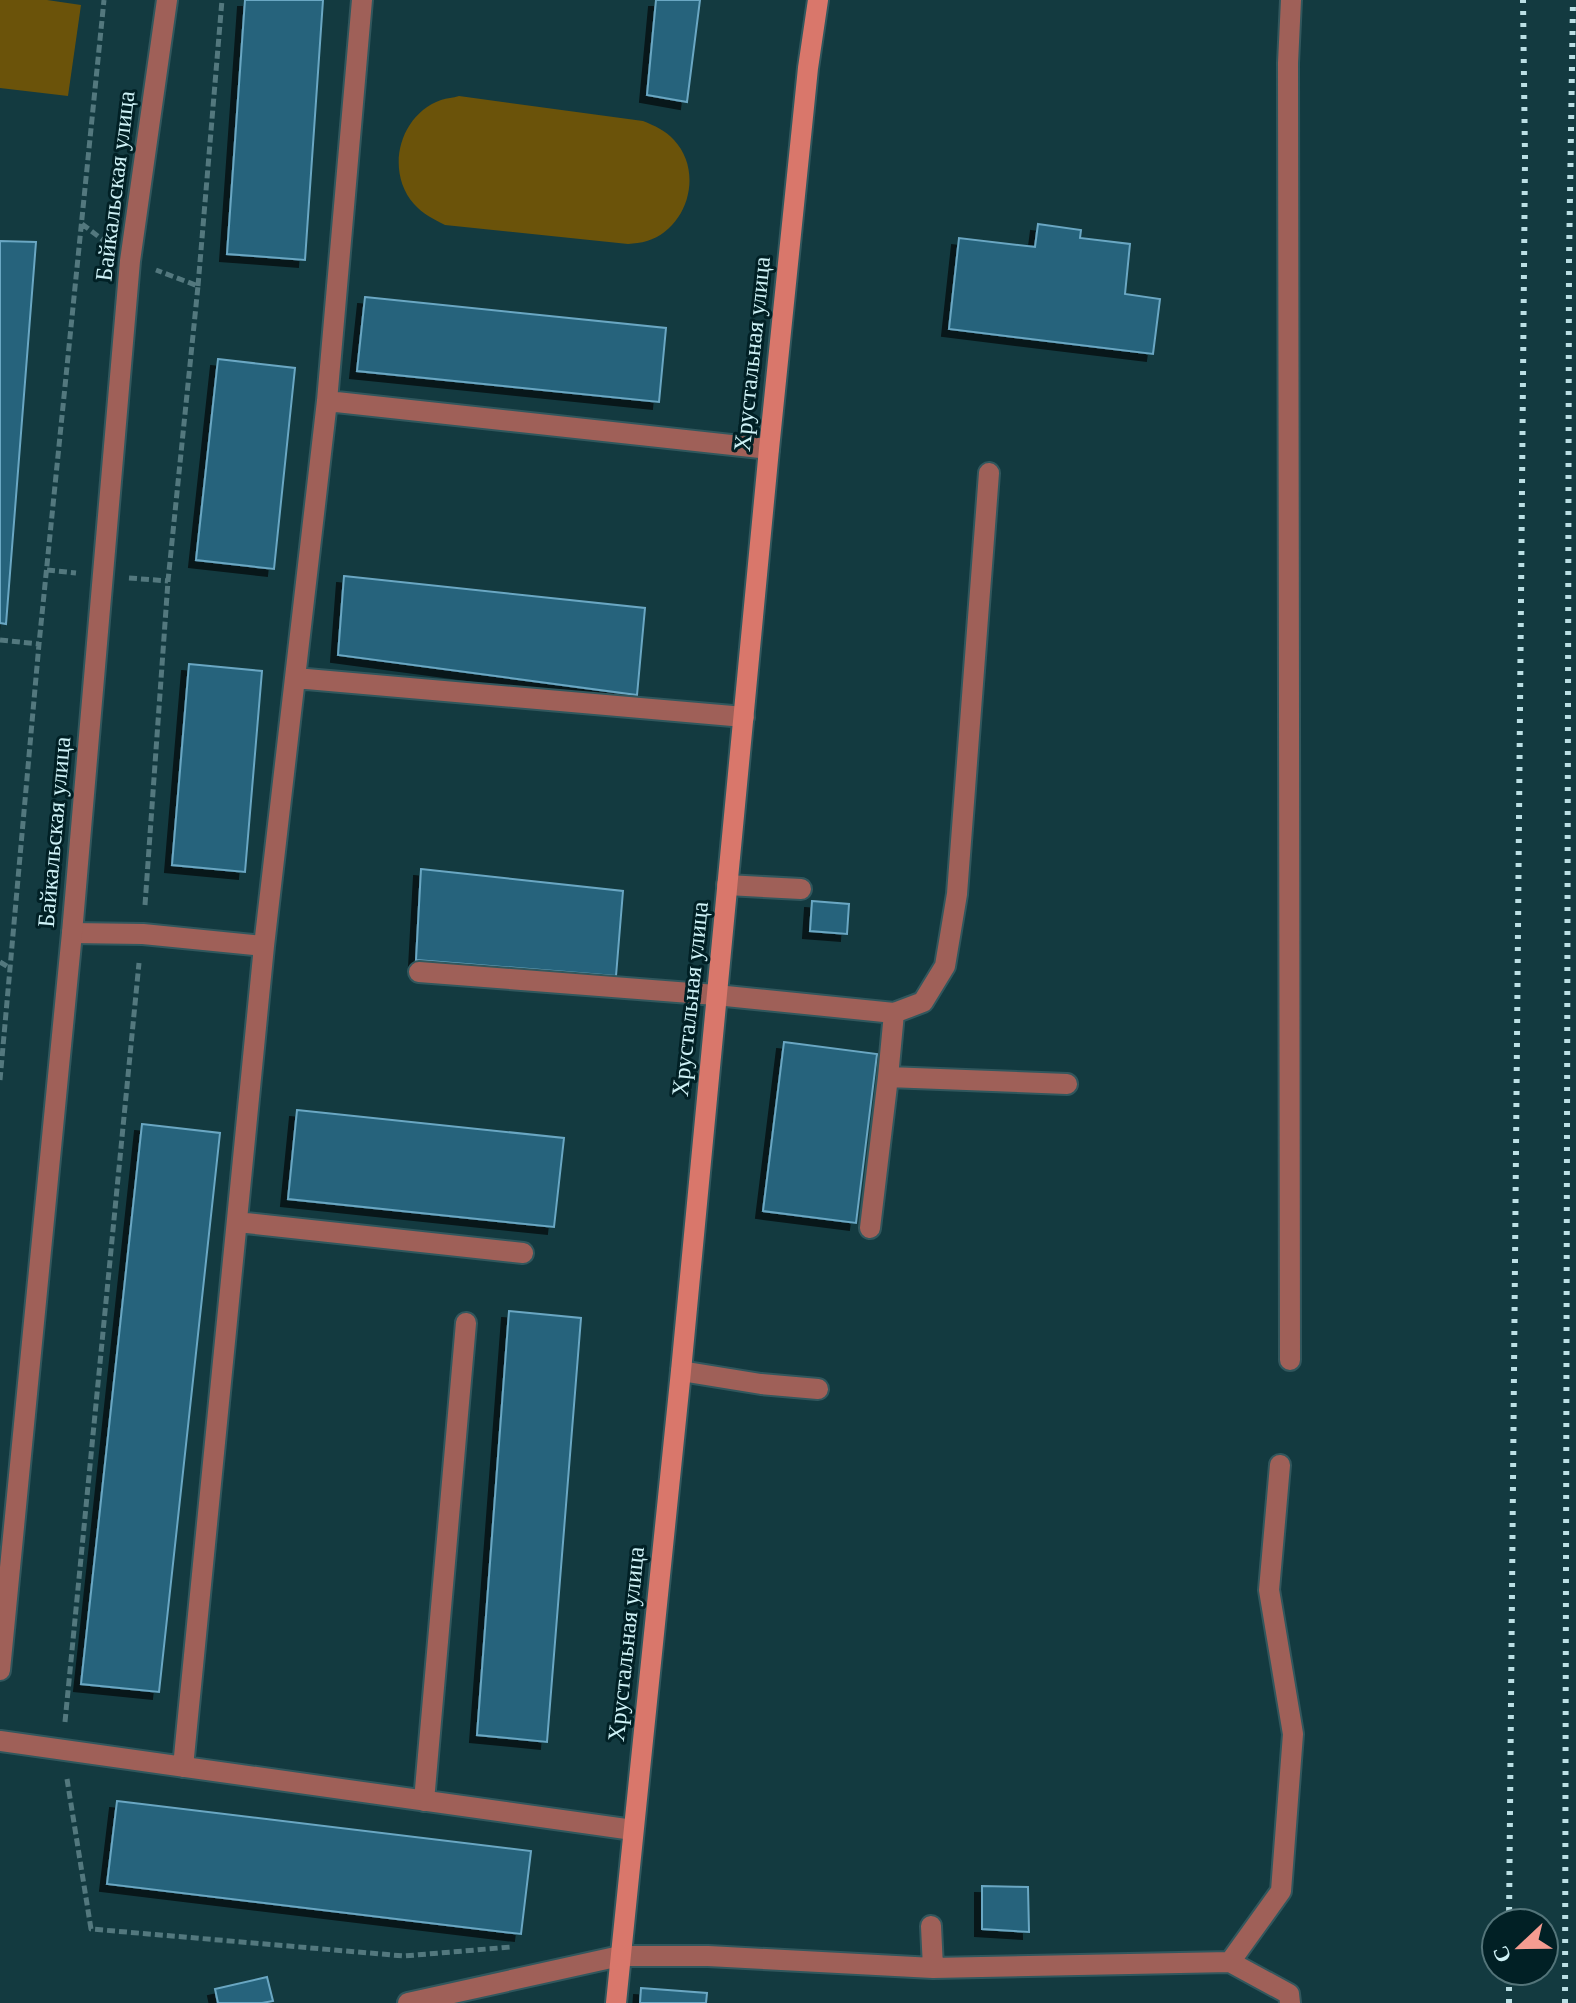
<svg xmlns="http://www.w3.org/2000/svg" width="1576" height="2003" viewBox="0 0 1576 2003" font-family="Georgia,serif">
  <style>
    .green { fill: #6b530a }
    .building { fill: #25637c; stroke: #6aa7c3; stroke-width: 2; filter: url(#shadow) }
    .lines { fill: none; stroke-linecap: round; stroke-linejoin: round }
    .lane-casing { stroke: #31575d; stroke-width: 24 }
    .street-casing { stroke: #31575d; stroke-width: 24 }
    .secondary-casing { stroke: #31575d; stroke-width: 24 }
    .path { stroke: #53787e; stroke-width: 5; stroke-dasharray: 8 4; stroke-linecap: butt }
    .lane { stroke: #9f6058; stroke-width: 20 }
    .street { stroke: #9f6058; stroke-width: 20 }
    .secondary { stroke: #d9776b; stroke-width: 20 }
    .rail { stroke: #bbdfe4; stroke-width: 6; stroke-dasharray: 4 8; stroke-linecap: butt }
    .labels { text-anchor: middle; stroke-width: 6; stroke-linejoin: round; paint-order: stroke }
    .street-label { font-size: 24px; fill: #cef1f6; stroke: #012025 }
  </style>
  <defs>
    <filter id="shadow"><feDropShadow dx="-7" dy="7" stdDeviation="0" flood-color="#0009"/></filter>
  </defs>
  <rect width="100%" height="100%" fill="#133a40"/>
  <path class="green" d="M0,0H47L81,5L68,96L0,88Z
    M459,96L643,121C655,126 665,130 674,140C704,172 688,228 647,241C641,243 634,243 628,244L445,225C433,219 423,214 414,204C385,171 399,115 441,100C447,98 453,98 459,96Z"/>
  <path class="building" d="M245,0H323L305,260L227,254Z
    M656,0H700L687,102L647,95Z
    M1038,224L1081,230L1080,238L1130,244L1125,294L1160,299L1153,354L949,329L959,238L1035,247Z
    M0,241L36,242L6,624L0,623Z
    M365,297L666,328L659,402L357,371Z
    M218,359L295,368L274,569L196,560Z
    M344,576L645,608L637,695L338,655Z
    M189,664L262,671L245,872L172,865Z
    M421,869L623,891L616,976L416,960Z
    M812,901L849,904L847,934L810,931Z
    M784,1042L877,1054L856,1223L763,1211Z
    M297,1110L564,1138L554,1227L288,1199Z
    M142,1124L220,1133L159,1692L81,1684Z
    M509,1311L581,1318L547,1742L477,1735Z
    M117,1801L531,1851L521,1934L107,1884Z
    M982,1886L1028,1887L1029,1932L982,1929Z
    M267,1977L273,2001L262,2003H218L215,1989Z
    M641,1988L707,1993L706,2003H640Z"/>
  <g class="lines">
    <g class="lane-casing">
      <path id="lane" d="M327,401L769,449
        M295,678L744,717
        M727,885L801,889
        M72,933L143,934L264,946
        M419,972L716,995L894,1013L888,1077L870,1228
        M894,1013L923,1002L945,966L957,894L989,473
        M888,1077L1067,1084
        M237,1222L523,1253
        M1290,1360L1288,63L1291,0
        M681,1371L761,1384L818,1389
        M0,1741L633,1830
        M183,1767L264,946L327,401L362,0
        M424,1801L466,1323
        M931,1926L933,1968
        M1230,1962L1289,1994L1290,2003
        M408,2003L620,1956H708L933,1968L1230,1962L1281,1891L1293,1734L1269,1590L1280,1465"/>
    </g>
    <g class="street-casing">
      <path id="street" d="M0,1670L72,933L130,261L167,0"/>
    </g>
    <g class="secondary-casing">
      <path id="secondary" d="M616,2003L681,1371L769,449L808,68L818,0"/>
    </g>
    <path class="path" d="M82,224L103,240
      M198,286L222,0
      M47,570L76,573
      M129,578L168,581
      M0,640L39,644
      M145,905L168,581L198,286L156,270
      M0,962L10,968
      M0,1080L39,644L104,0
      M65,1722L139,963
      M67,1779L91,1929L404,1956L511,1947"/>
    <use href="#lane" class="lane"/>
    <use href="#street" class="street"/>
    <use href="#secondary" class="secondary"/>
    <path class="rail" d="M1509,1923L1525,158L1523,0
      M1509,2003V1971
      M1565,2003L1569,260L1573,0"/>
  </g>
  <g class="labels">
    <g class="street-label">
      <text transform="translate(115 186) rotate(-83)" y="8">Байкальская улица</text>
      <text transform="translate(752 354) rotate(-84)" y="8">Хрустальная улица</text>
      <text transform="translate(54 832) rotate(-85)" y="8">Байкальская улица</text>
      <text transform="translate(690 999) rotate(-84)" y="8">Хрустальная улица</text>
      <text transform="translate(626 1644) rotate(-84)" y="8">Хрустальная улица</text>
    </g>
  </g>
  <g transform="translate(1520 1947) rotate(248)"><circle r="38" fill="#012025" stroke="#537479" stroke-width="2"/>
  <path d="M0-6L14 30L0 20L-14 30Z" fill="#f59c91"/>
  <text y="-12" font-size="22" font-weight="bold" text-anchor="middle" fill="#cef1f6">С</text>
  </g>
</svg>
